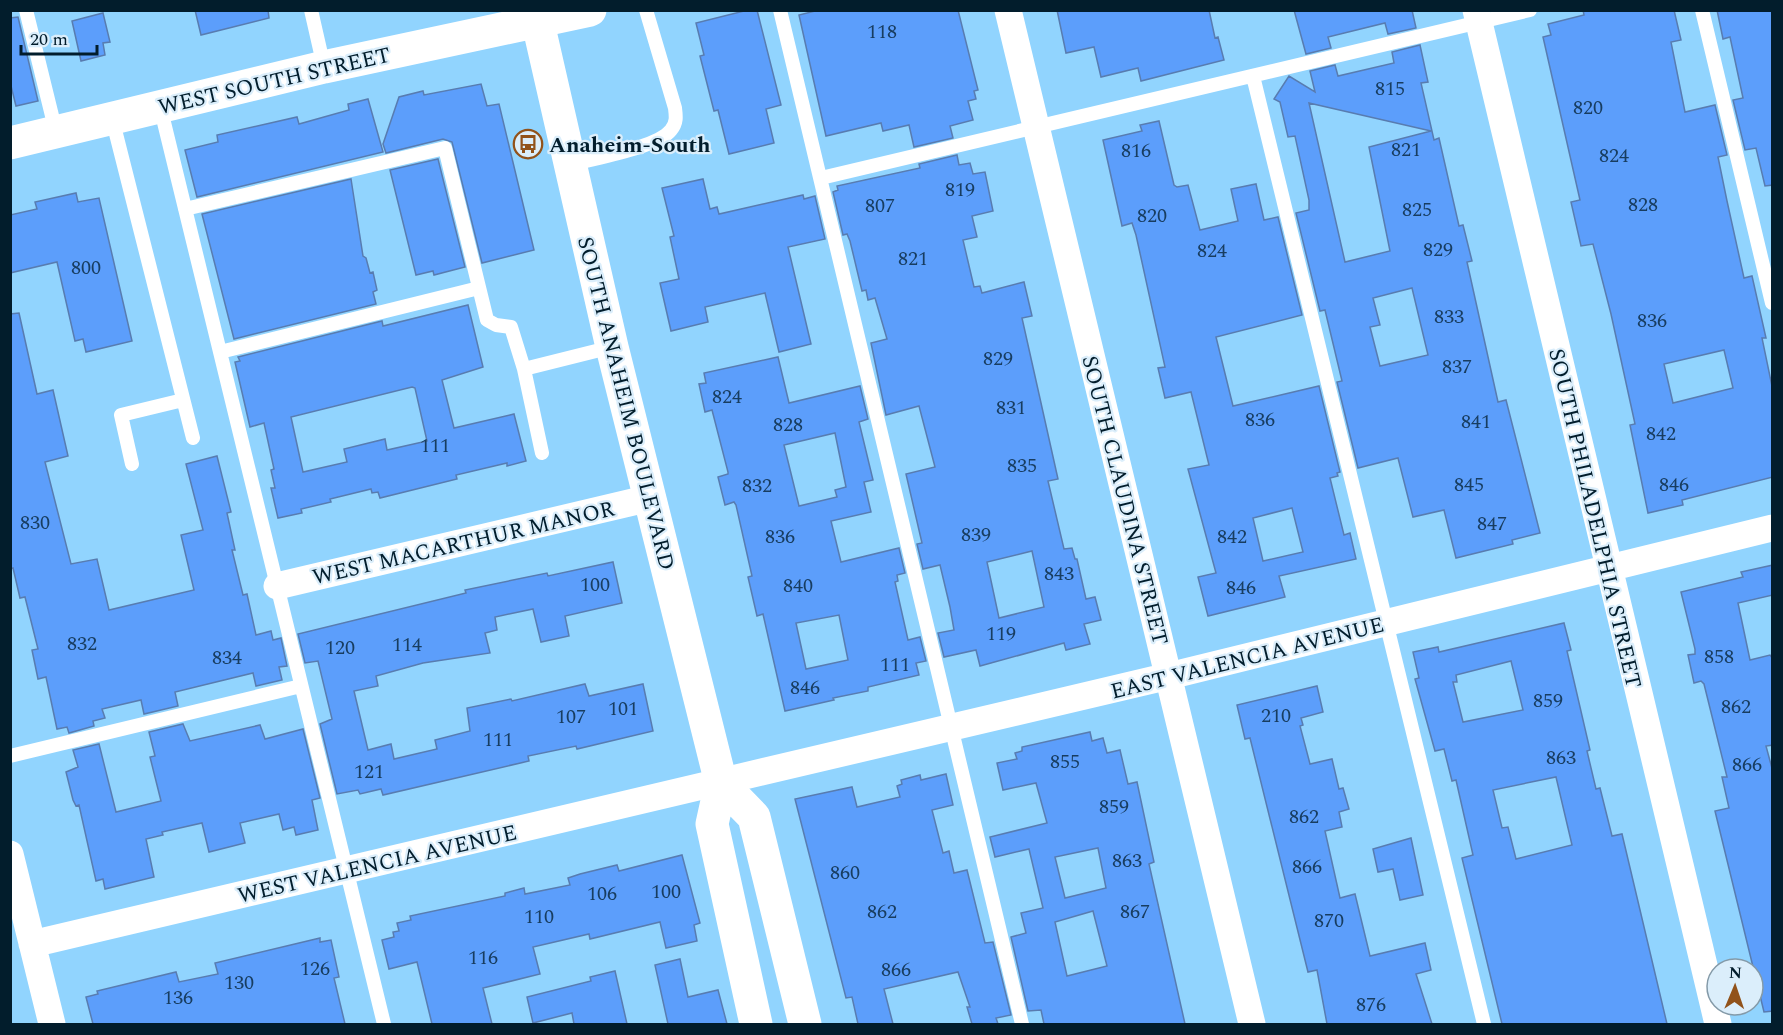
<svg xmlns="http://www.w3.org/2000/svg" width="1783" height="1035" viewBox="0 0 1783 1035" font-family="Spectral,serif">
  <style>
    .building { fill: #5c9efb; stroke: #587cb0; stroke-width: 1.5; fill-rule: evenodd }
    .lines { fill: none; stroke-linecap: round; stroke-linejoin: round }
    .service { stroke: #fff; stroke-width: 14 }
    .minor { stroke: #fff; stroke-width: 27 }
    .tertiary { stroke: #fff; stroke-width: 33 }
    .secondary { stroke: #fff; stroke-width: 33 }
    .labels { text-anchor: middle; stroke-width: 4.5; stroke-linejoin: round; paint-order: stroke }
    .number-label { font-size: 20px; fill: #183d60 }
    .street-label { font-size: 22px; fill: #021d2c; stroke: #dbeefb }
    .poi-label { font-size: 22px; font-weight: bold; fill: #021d2c; stroke: #dbeefb; text-anchor: start }
  </style>
  <rect width="100%" height="100%" fill="#91d4fe"/>
  <path class="building" d="M195,10H268L269,18L201,35Z
    M748,10H757L781,105L766,109L774,143L729,154L718,110L714,111L700,56L704,55L696,23Z
    M819,10H958L978,90L974,91L976,99L968,101L973,120L950,126L953,138L914,147L909,125L883,131L881,123L826,136L799,15Z
    M1057,10H1209L1215,38L1218,37L1224,60L1141,81L1138,68L1101,77L1094,47L1066,53Z
    M1294,10H1412L1416,28L1388,34L1385,23L1328,37L1331,48L1306,54Z
    M1583,10H1674L1681,40L1671,42L1685,112L1715,105L1727,155L1718,157L1727,201L1744,278L1752,276L1766,338H1762L1773,391V477L1682,500L1683,505L1648,513L1630,425L1635,424L1611,314L1593,244L1581,246L1571,202L1580,200L1543,37L1551,35L1548,24L1584,15ZM1724,350L1733,388L1673,403L1664,364Z
    M1717,10H1773V185L1765,186L1756,148L1745,150L1733,100L1743,98L1730,37L1723,39Z
    M103,13L110,42L103,43L105,55L81,61L72,21Z
    M18,17L38,101L16,106L10,82V18Z
    M1420,45L1428,82L1421,83L1434,140L1439,138L1459,226L1463,225L1472,261L1467,262L1498,402L1506,400L1540,533L1512,540L1513,544L1456,558L1444,510L1413,517L1398,458L1358,468L1337,382L1342,381L1325,310L1320,311L1296,213L1309,210V200L1295,136L1288,137L1280,102L1274,99L1289,76L1315,92L1310,71L1335,65L1338,76L1394,63L1392,52ZM1309,103L1431,131L1369,147L1390,251L1345,262ZM1412,288L1428,355L1380,366L1370,327L1380,325L1373,298Z
    M481,84L487,106L499,104L534,250L482,263L452,142L443,139L386,153L383,144L399,97L423,91L424,95Z
    M368,99L383,152L197,197L185,150L218,142L217,135L297,117L299,124L349,110L348,104Z
    M1159,121L1174,185L1177,187L1188,185L1200,230L1238,221L1231,189L1256,184L1264,220L1278,217L1302,315L1216,337L1233,406L1319,386L1340,472L1337,473L1338,476L1330,478L1344,535L1350,533L1356,559L1279,576L1285,597L1208,616L1198,577L1216,573L1188,469L1209,465L1191,392L1165,398L1158,368L1165,367L1136,235L1132,223L1122,226L1103,140L1142,131L1140,125ZM1292,508L1303,552L1263,561L1253,518Z
    M957,155L959,165L970,163L973,174L985,172L993,211L972,216L977,237L963,240L974,287L980,286L982,293L1024,282L1032,316L1022,318L1058,479L1048,481L1064,549L1072,548L1075,559H1077L1086,599L1095,597L1101,620L1084,624L1090,644L1066,650L1064,643L980,666L976,650L944,657L938,633L954,630L950,607L940,565L923,569L917,544L922,543L906,474L935,467L919,406L886,415L871,343L887,339L875,298L868,300L866,290L862,291L850,241L847,234L843,235L833,192L838,190L837,186L920,168L919,164ZM1032,551L1044,607L999,618L987,562Z
    M438,159L465,267L434,275L433,271L416,275L390,170Z
    M351,179L363,256L366,258L370,273L373,272L377,290L373,292L376,304L234,339L202,214Z
    M703,179L710,209L717,207L719,214L803,195L804,199L815,196L825,239L788,247L811,344L779,352L765,293L705,307L708,322L671,331L660,283L679,279L670,237L674,236L662,188Z
    M76,193L78,202L99,198L132,341L86,352L83,339L75,341L57,262L10,273V215L37,209L35,202Z
    M468,305L483,367L442,380L454,428L514,414L526,461L507,466V463L456,475L457,479L380,498L378,492L372,493L371,489L330,499L331,502L301,509L302,513L278,518L271,488H275L271,470L274,469L264,423L250,427L235,362L240,361L238,357L382,321L383,326ZM412,387L415,388L427,441L387,450L385,439L344,449L347,462L303,472L291,417Z
    M19,313L37,394L53,390L68,456L45,462L71,564L97,559L109,610L194,590L181,535L203,530L186,464L217,456L231,512L227,513L235,550H232L243,595L247,594L256,635L271,631L273,640L281,638L287,666L279,667L282,680L256,686L253,673L175,692L178,706L144,714L141,700L102,709L105,718L93,721L94,726L69,733L67,727L57,729L46,677L38,679L32,650L38,649L25,597L20,598L13,568L10,569V314Z
    M778,357L789,403L860,386L868,419L859,422L873,480L864,482L871,512L831,521L841,562L899,548L905,573L897,575L898,581L895,582L908,640L920,637L926,661L916,663L919,675L868,687V691L833,698L834,700L785,711L763,614L757,616L748,577L752,576L736,505L734,502L725,505L718,477L728,474V472L712,410L705,412L699,384L706,383L704,373ZM835,433L846,487L835,490L837,497L799,506L784,445ZM839,615L848,660L806,669L796,623Z
    M613,562L622,603L565,616L569,636L541,642L533,609L495,617L497,630L485,633L490,653L423,663L376,676L378,686L354,691L368,750L391,744L394,759L437,749L435,740L470,731L467,708L511,699L512,701L585,684L589,696L643,684L653,731L577,749L576,746L528,756L529,761L383,795L381,789L360,794L358,790L337,794L320,724L332,719L318,661L305,663L298,634L466,593L465,590L547,573L548,576Z
    M1773,565V595L1738,603L1750,660L1770,655L1773,659V745L1766,746L1773,772V1011L1764,1012L1715,811L1729,808L1722,777H1727L1704,684L1701,681L1694,683L1688,655L1695,654V649L1681,592L1743,577L1741,572Z
    M1564,623L1571,650L1567,651L1590,750L1587,751L1596,789L1600,788L1612,836L1622,834L1667,1024H1502L1462,858L1473,855L1456,780L1452,781L1444,749L1435,751L1415,679L1419,678L1413,652L1438,647L1439,652ZM1511,661L1523,710L1463,722L1453,682H1457L1456,675ZM1556,777L1572,845L1516,859L1508,827L1502,828L1493,790Z
    M1317,686L1323,712L1301,718L1303,725L1300,726L1310,764L1332,759L1339,789L1343,788L1349,809L1339,812L1342,827L1325,831L1340,898L1355,894L1370,956L1425,943L1431,970L1416,974L1432,1024H1327L1317,970L1308,972L1250,738L1245,739L1237,705Z
    M183,724L190,741L260,725L265,739L303,729L320,798L312,800L318,830L296,835L294,827L283,830L279,814L240,823L245,843L209,852L202,823L162,832L163,835L146,839L154,877L105,889L103,879L96,881L79,805L76,806L73,800L66,772L78,767L73,750L99,744L116,812L161,801L150,757L155,756L149,732Z
    M1090,732L1092,741L1103,738L1107,753L1120,750L1128,784L1137,782L1154,862L1149,864L1185,1024H1044L1041,1010L1028,1011L1011,937L1026,933L1021,913L1043,908L1029,849L995,857L990,837L1047,823L1036,783L1003,790L997,763L1017,759L1015,753L1022,751V747ZM1098,848L1106,888L1065,898L1055,857ZM1093,911L1107,966L1067,976L1055,922Z
    M946,774L953,805L932,810L943,853L949,851L954,873L967,870L985,943L993,942L1011,1015L996,1018L998,1024H972L967,1007H970L958,972L884,989L893,1024H858L852,997L846,998L795,799L852,787L857,807L900,797L897,786L902,784L901,780L920,775L921,780Z
    M1411,838L1423,895L1400,900L1393,869L1378,872L1373,849Z
    M682,855L700,923L694,925L697,941L666,948L660,922L590,939L589,934L533,947L540,974L483,988L492,1024H432L417,962L389,969L382,940L394,937L393,932L399,931L397,923L411,920L410,916L505,896V893L524,888L525,894L570,885L568,878L580,874L617,865L619,871Z
    M320,938V942L331,940L339,977L334,978L345,1024H93L86,997L98,994L97,991L176,972L179,982L218,974L215,963Z
    M680,959L688,997L718,990L727,1024H668L655,965Z
    M615,971L627,1024H574L572,1013L533,1023L527,997L591,981L590,977Z"/>
  <g class="lines">
    <path class="service" d="M26,10L56,132
      M311,10L324,67
      M780,10L1022,1024
      M1702,10L1772,303
      M1253,76L1484,1024
      M160,106L384,1024
      M112,118L193,438
      M570,165C594,158 657,148 671,130C677,123 676,116 675,108L646,10
      M821,178L1530,10
      M185,209L445,148L487,320L496,325L511,327L524,369L612,347
      M220,352L479,288
      M524,369L542,453
      M132,464L121,415L183,400
      M10,756L301,686"/>
    <path class="minor" d="M1008,10L1252,1024
      M1476,10L1718,1024
      M277,586L650,498
      M10,854L52,1024
      M32,944L1169,676L1772,528"/>
    <path class="tertiary" d="M10,143L324,67L590,10"/>
    <path class="secondary" d="M529,10L538,23L612,347L721,783L712,824L756,1024
      M721,783L754,817L805,1024"/>
  </g>
  <defs>
    <g id="bus-ring" transform="scale(1.5)"><circle r="9.5" fill="#dbeefb" stroke="#91521a" stroke-width="1.5"/><path d="M-5-6H5V4H4V6H2V4H-2V6H-4V4H-5ZM-3.5-4V0h7V-4ZM-3.5 1.2v1.5H-2V1.2ZM2 1.2v1.5H3.5V1.2Z" fill="#91521a"/></g>
  </defs>
  <g fill-rule="evenodd">
    <use href="#bus-ring" x="528" y="144"/>
  </g>
  <g class="labels">
    <g class="number-label">
      <text x="882" y="38">118</text>
      <text x="1390" y="95">815</text>
      <text x="1588" y="114">820</text>
      <text x="1406" y="156">821</text>
      <text x="1136" y="157">816</text>
      <text x="1614" y="162">824</text>
      <text x="960" y="196">819</text>
      <text x="1643" y="211">828</text>
      <text x="880" y="212">807</text>
      <text x="1417" y="216">825</text>
      <text x="1152" y="222">820</text>
      <text x="1438" y="256">829</text>
      <text x="1212" y="257">824</text>
      <text x="913" y="265">821</text>
      <text x="86" y="274">800</text>
      <text x="1449" y="323">833</text>
      <text x="1652" y="327">836</text>
      <text x="998" y="365">829</text>
      <text x="1457" y="373">837</text>
      <text x="727" y="403">824</text>
      <text x="1011" y="414">831</text>
      <text x="1260" y="426">836</text>
      <text x="1476" y="428">841</text>
      <text x="788" y="431">828</text>
      <text x="1661" y="440">842</text>
      <text x="435" y="452">111</text>
      <text x="1022" y="472">835</text>
      <text x="1469" y="491">845</text>
      <text x="1674" y="491">846</text>
      <text x="757" y="492">832</text>
      <text x="35" y="529">830</text>
      <text x="1492" y="530">847</text>
      <text x="976" y="541">839</text>
      <text x="780" y="543">836</text>
      <text x="1232" y="543">842</text>
      <text x="1059" y="580">843</text>
      <text x="595" y="591">100</text>
      <text x="798" y="592">840</text>
      <text x="1241" y="594">846</text>
      <text x="1001" y="640">119</text>
      <text x="82" y="650">832</text>
      <text x="407" y="651">114</text>
      <text x="340" y="654">120</text>
      <text x="1719" y="663">858</text>
      <text x="227" y="664">834</text>
      <text x="895" y="671">111</text>
      <text x="805" y="694">846</text>
      <text x="1548" y="707">859</text>
      <text x="1736" y="713">862</text>
      <text x="623" y="715">101</text>
      <text x="1276" y="722">210</text>
      <text x="571" y="723">107</text>
      <text x="498" y="746">111</text>
      <text x="1561" y="764">863</text>
      <text x="1065" y="768">855</text>
      <text x="1747" y="771">866</text>
      <text x="369" y="778">121</text>
      <text x="1114" y="813">859</text>
      <text x="1304" y="823">862</text>
      <text x="1127" y="867">863</text>
      <text x="1307" y="873">866</text>
      <text x="845" y="879">860</text>
      <text x="666" y="898">100</text>
      <text x="602" y="900">106</text>
      <text x="882" y="918">862</text>
      <text x="1135" y="918">867</text>
      <text x="539" y="923">110</text>
      <text x="1329" y="927">870</text>
      <text x="483" y="964">116</text>
      <text x="315" y="975">126</text>
      <text x="896" y="976">866</text>
      <text x="239" y="989">130</text>
      <text x="178" y="1004">136</text>
      <text x="1371" y="1011">876</text>
    </g>
    <g class="street-label">
      <text transform="translate(274 80) rotate(-13)" y="8">WEST SOUTH STREET</text>
      <text transform="translate(627 403) rotate(76)" y="8">SOUTH ANAHEIM BOULEVARD</text>
      <text transform="translate(1126 500) rotate(76)" y="8">SOUTH CLAUDINA STREET</text>
      <text transform="translate(1596 518) rotate(77)" y="8">SOUTH PHILADELPHIA STREET</text>
      <text transform="translate(463 542) rotate(-13)" y="8">WEST MACARTHUR MANOR</text>
      <text transform="translate(1247 657) rotate(-14)" y="8">EAST VALENCIA AVENUE</text>
      <text transform="translate(377 863) rotate(-13)" y="8">WEST VALENCIA AVENUE</text>
    </g>
    <g class="poi-label">
      <text x="549" y="152">Anaheim-South</text>
    </g>
  </g>
  <rect width="1783" height="1035" fill="none" stroke="#021d2c" stroke-width="24"/>
  <g transform="translate(1735 987) rotate(2)"><circle r="28" fill="#dbeefb" stroke="#849aa8" stroke-width="1.5"/>
  <path d="M0-4.5L10 22L0 15L-10 22Z" fill="#91521a"/>
  <text y="-9" font-size="16" font-weight="bold" text-anchor="middle" fill="#021d2c">N</text>
  </g>
  <path d="M21 45v9h76v-9" fill="none" stroke="#021d2c" stroke-width="3"/>
  <text x="30" y="45" font-size="18" fill="#021d2c" stroke="#dbeefb" stroke-width="4.5" paint-order="stroke">20 m</text>
</svg>
